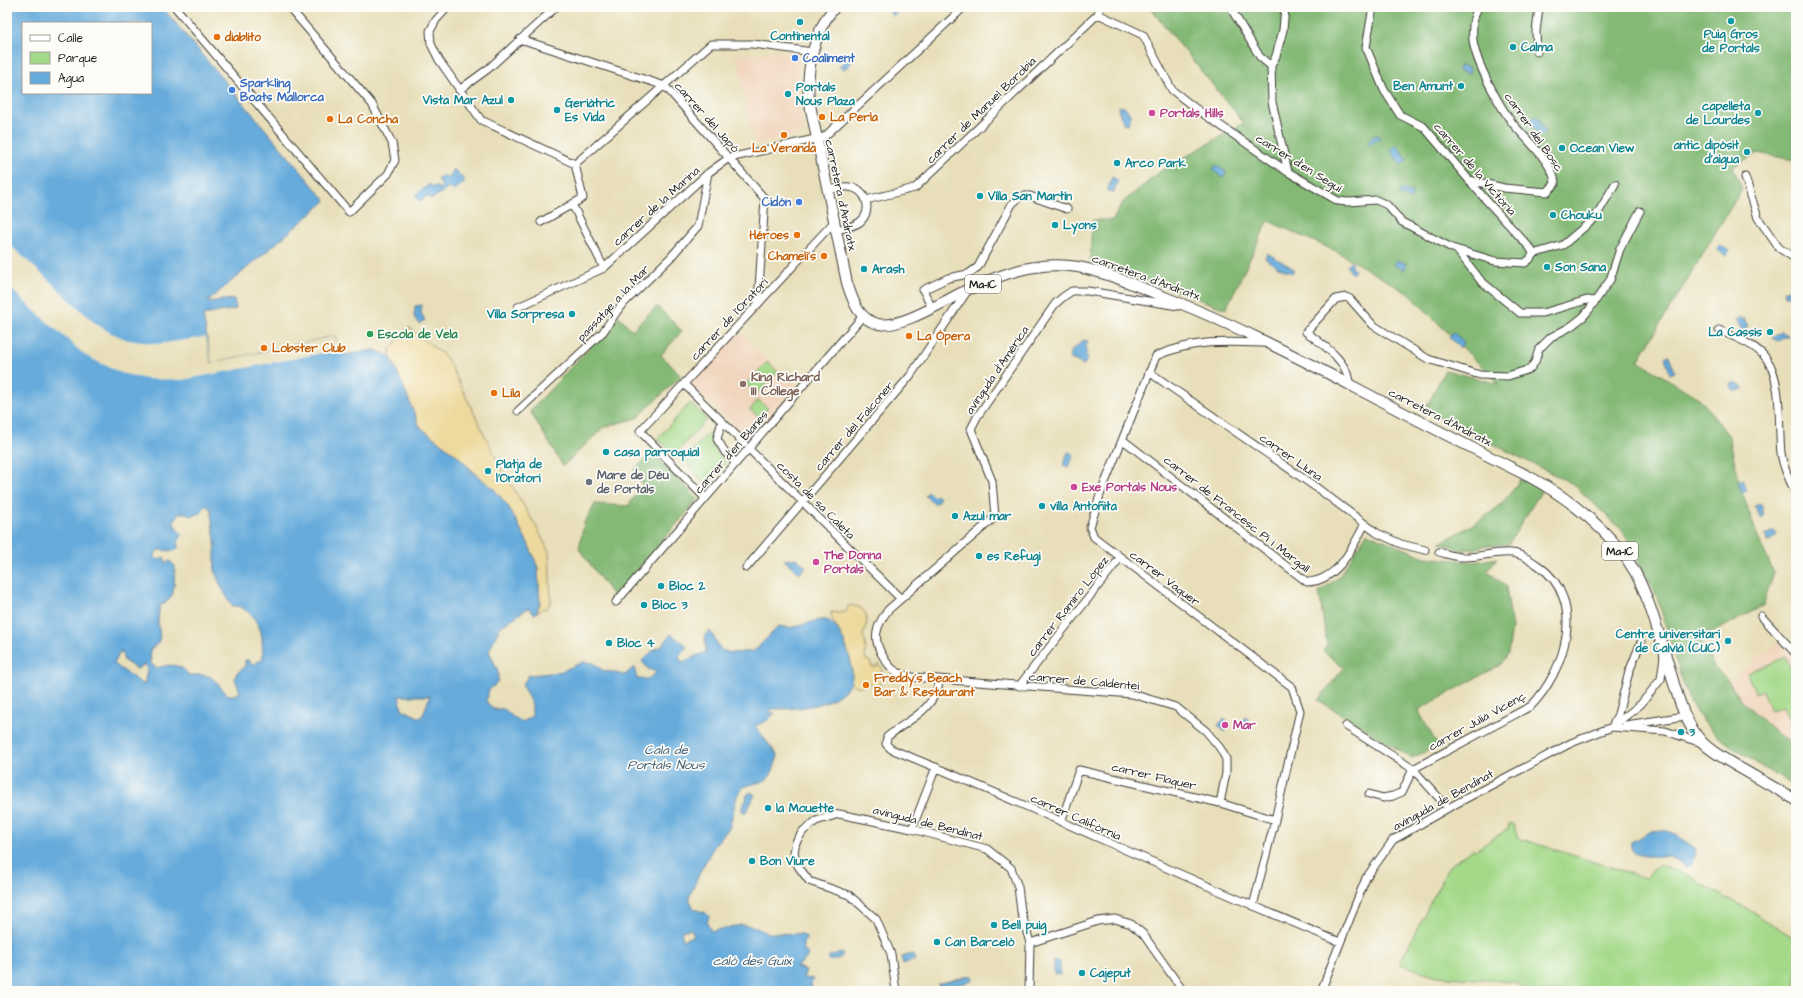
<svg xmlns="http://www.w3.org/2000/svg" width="1803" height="998" viewBox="0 0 1803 998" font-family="'Architects Daughter',sans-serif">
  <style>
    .built { fill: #f1d5bd }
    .green { fill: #a4d989; stroke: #607a52 }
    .forest { fill: #83b975; stroke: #506a48 }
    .sand { fill: #eeda9e; stroke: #857b5d }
    .water { fill: #66abdb; stroke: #41647c; fill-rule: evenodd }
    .pier { fill: #e8dfba }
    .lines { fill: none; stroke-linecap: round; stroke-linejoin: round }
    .street-casing { stroke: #3b3934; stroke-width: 9 }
    .primary-casing { stroke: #3b3934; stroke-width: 12 }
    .street { stroke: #fff; stroke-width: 7 }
    .primary { stroke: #fff; stroke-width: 10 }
    .culture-dot { fill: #0f9aa8; stroke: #fdfcf7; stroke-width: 1.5 }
    .food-dot { fill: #e8710a; stroke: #fdfcf7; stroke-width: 1.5 }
    .shop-dot { fill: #3f7fe0; stroke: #fdfcf7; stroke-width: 1.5 }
    .hotel-dot { fill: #d1479c; stroke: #fdfcf7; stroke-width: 1.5 }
    .leisure-dot { fill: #2e9e5b; stroke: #fdfcf7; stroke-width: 1.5 }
    .education-dot { fill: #8d6e63; stroke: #fdfcf7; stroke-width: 1.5 }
    .worship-dot { fill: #6b7280; stroke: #fdfcf7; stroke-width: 1.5 }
    .labels { text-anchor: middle; stroke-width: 3.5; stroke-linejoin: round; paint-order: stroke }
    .shield { fill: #fdfcf7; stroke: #605f5e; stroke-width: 1 }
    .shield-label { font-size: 11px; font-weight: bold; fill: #1c1c1c }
    .culture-label { font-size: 12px; font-weight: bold; fill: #0d838f; stroke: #fdfcf7; text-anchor: start }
    .food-label { font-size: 12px; font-weight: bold; fill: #c56008; stroke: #fdfcf7; text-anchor: start }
    .shop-label { font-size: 12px; font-weight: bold; fill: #366cbe; stroke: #fdfcf7; text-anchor: start }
    .street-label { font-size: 12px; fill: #1c1c1c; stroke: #fdfcf7 }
    .hotel-label { font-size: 12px; font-weight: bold; fill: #b23c85; stroke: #fdfcf7; text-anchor: start }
    .leisure-label { font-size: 12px; font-weight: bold; fill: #27864d; stroke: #fdfcf7; text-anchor: start }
    .education-label { font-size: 12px; font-weight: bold; fill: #785e54; stroke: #fdfcf7; text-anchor: start }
    .worship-label { font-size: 12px; font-weight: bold; fill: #5b616d; stroke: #fdfcf7; text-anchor: start }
    .water-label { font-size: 13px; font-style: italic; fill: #3d5c72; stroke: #fdfcf7 }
  </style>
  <rect width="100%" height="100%" fill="#fdfcf7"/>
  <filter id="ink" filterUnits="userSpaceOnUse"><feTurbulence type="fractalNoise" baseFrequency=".025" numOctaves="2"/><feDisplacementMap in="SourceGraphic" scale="8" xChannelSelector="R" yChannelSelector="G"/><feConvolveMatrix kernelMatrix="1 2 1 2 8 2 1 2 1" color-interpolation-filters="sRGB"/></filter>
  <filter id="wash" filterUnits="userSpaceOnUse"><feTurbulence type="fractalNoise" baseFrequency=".012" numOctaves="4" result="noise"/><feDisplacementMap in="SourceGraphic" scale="16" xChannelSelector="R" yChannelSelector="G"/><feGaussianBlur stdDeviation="0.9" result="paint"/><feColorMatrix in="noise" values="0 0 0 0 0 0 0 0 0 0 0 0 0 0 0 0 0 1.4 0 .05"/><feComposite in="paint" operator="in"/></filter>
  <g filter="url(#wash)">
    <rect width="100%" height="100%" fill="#e8dfba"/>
    <path class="built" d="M779,52L800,54L797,87L803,134L782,137L756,146L746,109L738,55Z
      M737,331L796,385L748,439L689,384Z
      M1778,643L1796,664V747L1779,735L1742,701L1728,681Z"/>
    <path class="green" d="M767,362L778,372L757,394L746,384Z
      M758,400L768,408L760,418L750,410Z
      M690,403L707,419L675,454L657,439Z
      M712,429V445L726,463L707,486L683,460Z
      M1786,657L1794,677H1796V724L1791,726L1783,707L1771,711L1763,690L1755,693L1747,673Z
      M1513,823L1518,838L1645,878L1659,864L1692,877L1707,888L1746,908L1796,939V991H1529L1514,982L1437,976L1399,964L1449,866L1473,849L1476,850L1509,828L1508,825Z"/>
    <path class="forest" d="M1149,7H1796V163L1794,160L1757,153L1733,167L1742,189L1638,361L1700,399L1729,436L1740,487L1759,540L1774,573L1763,606L1700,639L1714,667L1728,681L1742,701L1779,735L1796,747V787L1762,767L1727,743L1717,736L1697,714L1689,700L1679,670L1657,597L1622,530L1573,484L1425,410L1445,370L1499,384L1409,294L1338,252L1268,221L1226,309L1090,260L1092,220H1113L1123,202L1161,171L1244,123Z
      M657,306L682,331L661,355L681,376L637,418L604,427L563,466L530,411L619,316L632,330Z
      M652,452L698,499L614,597L579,549L584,523L595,504L628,506L643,485L634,470Z
      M1520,479L1542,490L1508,545H1487L1473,549L1461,550L1440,543C1472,525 1500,513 1520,479Z
      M1367,533L1425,557L1475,562L1497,558L1487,571L1506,586L1512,628L1508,654L1500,665L1418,710L1438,746L1412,758L1318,700L1344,668L1323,651L1327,645L1319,592L1338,578Z"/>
    <path class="sand" d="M409,327L447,358L501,468L536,526L549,552L551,602L546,609L543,608L536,613L540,603L538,568L528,543L508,506L459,457L420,427L391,357L390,350Z
      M849,605L859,607L865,612L867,622L863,636C868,644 864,652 866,660L870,661L872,667H877L879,664L882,669L880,677L882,682L878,687L872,686L869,682L858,687L851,683C855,665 846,644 838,629C835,623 831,620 831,612L838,613L846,612Z"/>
    <path class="water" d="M7,7H162L326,201L207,302L234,299L236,309L203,315L211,363L335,336L339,350L344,355L375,350L391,357L420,427L459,457L475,474L494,489L508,506L528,543L538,568L540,603L536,613L534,614L528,608L500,627L489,651L498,671V682L489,690L486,701L493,709H504L513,717L523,722L532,716V705L522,685L529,675L551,673L562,671L583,662L594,663L602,670L625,675L634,667L637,679H648L657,672L648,669L642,661L652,651L662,646L671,634L687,646L679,657L682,662L706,652L705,635L710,631L721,650L732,653L754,651L779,626C783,627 789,628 794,627C804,625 816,619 826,620C841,621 858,672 850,684C835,707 797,709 772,709L769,713H775L768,720L755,726L778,756C768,785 771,778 743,787L737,796L729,829C713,841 697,878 689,898L694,909L706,913L709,916L707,923L711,931L741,925L752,926L768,933L802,934L807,938L803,943V950L808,954L806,959L796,967L806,970L803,978L813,979L811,983L812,991H7ZM23,23H151V93H23ZM205,505L211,509C211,520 214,530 215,540C216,550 214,560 215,569C216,578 227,599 233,606C245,605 256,619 260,629C263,637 262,649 263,658L259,661L252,665L248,660H245V666L236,674L235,679L240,692L234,695H228C209,677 217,674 188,675C182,663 168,664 157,668L151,664L150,649C164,642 159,634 158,622C158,617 159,611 160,605C177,601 174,580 175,566L170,561L166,563L164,557L158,560L154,556L158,550L175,551L178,548V542L182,535L174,524L175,518L180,513H187L189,516L201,513ZM121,650L124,661L137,669L145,664L147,669L144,685L114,664ZM399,696H430L422,717H418L402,709ZM691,929L694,935L683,940L681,931Z
      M886,7H897L900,10L893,16Z
      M848,58L852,62L843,70L839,66Z
      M1459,66L1470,68L1469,74L1458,71Z
      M1120,106L1126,108L1131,116L1128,124L1123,123L1118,108Z
      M1536,116L1540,119L1541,125L1545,132L1541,136L1527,121Z
      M1375,135L1379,136L1380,139L1376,140L1371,144L1368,141Z
      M1397,145L1407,160L1401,165L1390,150Z
      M1216,165L1226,172L1223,178L1213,170Z
      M454,169L465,181L454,191L449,187L432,199L427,196L420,201L415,195L430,184L432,187L436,186L439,189L442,186L437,179L444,175L448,179Z
      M1112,177L1118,180L1113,193L1107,191Z
      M1401,190L1412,193L1411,199L1399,195Z
      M1720,245L1729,251L1726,256L1716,249Z
      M1267,253L1294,269L1292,273C1282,269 1273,265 1265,258Z
      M1397,260L1407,264L1404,270L1394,265Z
      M1349,262H1352V267L1355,271L1352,274L1347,266Z
      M1789,289L1794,293L1795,296H1785L1784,291H1787Z
      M422,305L421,313L425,320L419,324L414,317L415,306Z
      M1741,318L1742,320L1744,318L1748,327L1743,331L1736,321Z
      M1453,332L1464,342L1460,348L1449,337Z
      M1781,332L1788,335V337H1784L1778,341L1772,338Z
      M1084,340L1088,341L1085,348L1087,351L1085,355L1088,357L1084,365L1069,358L1072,350Z
      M1669,355L1675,372L1670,374L1665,357Z
      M1734,382L1741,385L1743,389L1735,391L1731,387V385Z
      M1068,452L1074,454L1069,467L1063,465Z
      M1743,479L1747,491L1742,493L1738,482Z
      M928,492L934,497L936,495L940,498L935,504L925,496Z
      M1761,504L1764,516L1762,518L1758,513L1754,506Z
      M1774,531L1777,535L1768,542L1765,535Z
      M797,558L806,567L800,573L784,560Z
      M1245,717L1249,720L1242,729L1237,726Z
      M1224,719L1231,725L1224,732L1218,725Z
      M751,792L755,795L746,813L742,811V807L746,800L747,795Z
      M1663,830L1675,834L1696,849C1696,855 1692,858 1692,865L1685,867C1680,863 1675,858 1669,857C1658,854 1628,862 1631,842L1652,831Z
      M842,953L843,955C840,959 833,961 828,960L829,956Z
      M913,954L915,960L903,964L901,957Z
      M1054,961L1060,962V975L1054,974Z
      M972,975L973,981L939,989L938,984Z"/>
    <path class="pier" d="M7,242L96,324L111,333L128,340L158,344L206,337L211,363L335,336L339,350L182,380L146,379L121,373L86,356L7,286Z"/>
  </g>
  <g filter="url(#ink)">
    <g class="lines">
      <g class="street-casing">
        <path id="street" d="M175,7L349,212L388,174L395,160L392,143L372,104L289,7
          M448,7L436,20L430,31L431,44L439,60L481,120L575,164
          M1230,7L1260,57L1271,66
          M1285,7L1283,30L1276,56L1271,66L1272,102L1288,172
          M1098,14L1143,35L1172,90L1195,108L1288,172L1338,201L1348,202L1376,200L1387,205L1402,222L1452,248L1495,261L1525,263L1530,259L1533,254L1531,249L1485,199L1424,127L1400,115L1384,90L1366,47L1373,7
          M520,39L665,86L765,199L758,302
          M1537,52L1536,32L1539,7
          M459,90L488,69L556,7
          M575,164L711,44H753L813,52
          M1745,177L1758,218L1779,248L1796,259
          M1469,180L1504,188L1547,192L1555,184C1555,165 1526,139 1514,125C1500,108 1475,61 1473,40C1472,29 1473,17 1478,7
          M828,190C835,189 843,186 849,187C867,189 873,211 860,222C853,227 843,228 836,230
          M866,200L915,188L1098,14L1100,7
          M572,204L604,268
          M541,222L583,198L575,164
          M1457,250L1481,281L1520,313H1543L1587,300L1595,301
          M1533,254L1563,245L1595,218L1615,184
          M1178,306L1088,291H1072L1063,297L1055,304L977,417L971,429L992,481L995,517L888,610C875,627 872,640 884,658C887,663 890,667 894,670C899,674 906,675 912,677L1132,694L1176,707L1206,731L1220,748L1226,759V773L1220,803
          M518,307L604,268L708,173L729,158L824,137L964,7
          M932,308L923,290L948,278L968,274L978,267L1012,204L1021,196H1030L1067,209
          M1719,330C1734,337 1755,344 1766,358C1783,381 1778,425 1781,453C1783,467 1790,482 1796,493
          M1149,372L1317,488L1377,533L1401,544L1425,550
          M684,384L744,443
          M1349,384C1349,362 1323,344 1306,332L1336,299L1346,297L1350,299L1373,325L1428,359L1480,375L1508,376L1530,369L1535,362L1539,349L1551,337L1570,327L1583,317L1589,310L1610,280L1620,249L1640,211
          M518,411L603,332L620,307L670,258L698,226L708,173
          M722,421L717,439L725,452L736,463
          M1123,440L1307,582C1338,581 1352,548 1365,524
          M751,451L900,598
          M705,498L640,431L834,222
          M746,568L910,376L968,290
          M616,602L863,316
          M1761,616L1796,654
          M940,680C932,713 911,717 887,737L886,744L891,749C1042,810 1189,881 1340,942
          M1019,686L1120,558
          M1613,725L1618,714L1629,672L1641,642
          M1626,725L1686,716
          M1346,726L1413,769L1448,808
          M1612,727L1665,731L1702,743
          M1369,794L1383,798L1393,796L1402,792L1413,769L1531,706C1566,670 1587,600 1539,566C1532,561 1521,554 1512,553C1500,551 1479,557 1466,557C1457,558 1447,554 1439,552
          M1061,822L1079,770L1220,803L1275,820
          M912,829L936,767
          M1253,906L1275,820L1300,711L1292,687L1094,537L1090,527L1100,495L1156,356C1195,339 1225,342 1266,343
          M896,991L891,954L876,919L849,895L809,881L798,866L794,852L796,842L803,831L816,821L839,814L912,829L987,849L1011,868L1018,887L1021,911L1030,943L1098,921L1115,919L1131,924L1143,934L1183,991
          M1029,991L1030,943
          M1321,991L1366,878L1393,840L1448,808L1571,743L1612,727L1641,704L1661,679L1664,656"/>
      </g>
      <g class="primary-casing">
        <path id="primary" d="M835,7C814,30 806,70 809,100L847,283C853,301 858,319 878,324C900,329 946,300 967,290C1001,274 1038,260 1078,267C1110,273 1141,288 1172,300C1235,325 1295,356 1356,388C1413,418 1472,448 1530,477C1569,498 1613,533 1635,572C1650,600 1658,633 1668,663C1676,690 1683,722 1703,743C1711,751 1723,758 1733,764C1754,776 1775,788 1796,800"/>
      </g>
      <use href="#street" class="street"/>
      <use href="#primary" class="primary"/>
    </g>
  </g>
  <g class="culture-dot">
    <circle cx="1731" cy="21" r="4"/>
    <circle cx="800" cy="22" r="4"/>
    <circle cx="1513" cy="47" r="4"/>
    <circle cx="1461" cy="86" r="4"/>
    <circle cx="788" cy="94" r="4"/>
    <circle cx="511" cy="100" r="4"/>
    <circle cx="557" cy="110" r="4"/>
    <circle cx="1758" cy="113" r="4"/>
    <circle cx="1562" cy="148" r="4"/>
    <circle cx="1747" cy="152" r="4"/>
    <circle cx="1117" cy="163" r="4"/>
    <circle cx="980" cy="196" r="4"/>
    <circle cx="1553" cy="215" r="4"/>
    <circle cx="1055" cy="225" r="4"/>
    <circle cx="1547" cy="267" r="4"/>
    <circle cx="864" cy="269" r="4"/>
    <circle cx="572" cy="314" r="4"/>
    <circle cx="1770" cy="332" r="4"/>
    <circle cx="606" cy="452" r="4"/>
    <circle cx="488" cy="471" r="4"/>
    <circle cx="1042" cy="506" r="4"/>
    <circle cx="955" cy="516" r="4"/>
    <circle cx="979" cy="556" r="4"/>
    <circle cx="661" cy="586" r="4"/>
    <circle cx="644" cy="605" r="4"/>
    <circle cx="1728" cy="641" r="4"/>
    <circle cx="609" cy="643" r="4"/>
    <circle cx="1681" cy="732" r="4"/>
    <circle cx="768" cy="808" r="4"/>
    <circle cx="752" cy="861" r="4"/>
    <circle cx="994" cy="925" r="4"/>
    <circle cx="937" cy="942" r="4"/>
    <circle cx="1082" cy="973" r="4"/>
  </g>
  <g class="food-dot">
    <circle cx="217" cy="37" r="4"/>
    <circle cx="822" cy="117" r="4"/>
    <circle cx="330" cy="119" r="4"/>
    <circle cx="784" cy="135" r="4"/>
    <circle cx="797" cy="235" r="4"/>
    <circle cx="824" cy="256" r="4"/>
    <circle cx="909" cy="336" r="4"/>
    <circle cx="264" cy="348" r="4"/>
    <circle cx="494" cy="393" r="4"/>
    <circle cx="866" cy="685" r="4"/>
  </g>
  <g class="shop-dot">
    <circle cx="795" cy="58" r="4"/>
    <circle cx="232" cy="90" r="4"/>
    <circle cx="799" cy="202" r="4"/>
  </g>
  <g class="hotel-dot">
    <circle cx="1152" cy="113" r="4"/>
    <circle cx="1074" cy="487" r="4"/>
    <circle cx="816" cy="562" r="4"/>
    <circle cx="1225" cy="725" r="4"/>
  </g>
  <circle class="leisure-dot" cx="370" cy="334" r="4"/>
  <circle class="education-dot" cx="743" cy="384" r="4"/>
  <circle class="worship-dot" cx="589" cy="482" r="4"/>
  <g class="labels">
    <g class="shield">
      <rect x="965" y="275" width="36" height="18" rx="3"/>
      <rect x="1602" y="542" width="36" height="18" rx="3"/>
    </g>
    <g class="shield-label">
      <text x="983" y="288">Ma-1C</text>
      <text x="1620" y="555">Ma-1C</text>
    </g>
    <g class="culture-label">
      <text x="1731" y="38" text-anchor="middle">Puig Gros<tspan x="1731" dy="14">de Portals</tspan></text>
      <text x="800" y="40" text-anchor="middle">Continental</text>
      <text x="1521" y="51">Calma</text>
      <text x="1453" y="90" text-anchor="end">Ben Amunt</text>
      <text x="796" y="91">Portals<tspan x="796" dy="14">Nous Plaza</tspan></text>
      <text x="503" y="104" text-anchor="end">Vista Mar Azul</text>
      <text x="565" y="107">Geriàtric<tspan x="565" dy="14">Es Vida</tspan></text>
      <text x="1750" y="110" text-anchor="end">capelleta<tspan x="1750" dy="14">de Lourdes</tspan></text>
      <text x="1739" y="149" text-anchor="end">antic dipòsit<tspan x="1739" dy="14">d'aigua</tspan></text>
      <text x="1570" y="152">Ocean View</text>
      <text x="1125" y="167">Arco Park</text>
      <text x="988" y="200">Villa San Martín</text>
      <text x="1561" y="219">Chouku</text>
      <text x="1063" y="229">Lyons</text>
      <text x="1555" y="271">Son Sana</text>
      <text x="872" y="273">Arash</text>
      <text x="564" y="318" text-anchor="end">Villa Sorpresa</text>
      <text x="1762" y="336" text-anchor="end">La Cassis</text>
      <text x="614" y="456">casa parroquial</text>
      <text x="496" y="468">Platja de<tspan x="496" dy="14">l'Oratori</tspan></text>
      <text x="1050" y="510">villa Antoñita</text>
      <text x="963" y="520">Azul mar</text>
      <text x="987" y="560">es Refugi</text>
      <text x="669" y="590">Bloc 2</text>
      <text x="652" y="609">Bloc 3</text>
      <text x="1720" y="638" text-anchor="end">Centre universitari<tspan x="1720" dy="14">de Calvià (CUC)</tspan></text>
      <text x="617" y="647">Bloc 4</text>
      <text x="1689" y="736">3</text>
      <text x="776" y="812">la Mouette</text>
      <text x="760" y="865">Bon Viure</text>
      <text x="1002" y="929">Bell puig</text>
      <text x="945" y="946">Can Barceló</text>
      <text x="1090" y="977">Cajeput</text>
    </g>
    <g class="food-label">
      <text x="225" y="41">diablito</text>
      <text x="830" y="121">La Perla</text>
      <text x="338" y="123">La Concha</text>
      <text x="784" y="152" text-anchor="middle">La Veranda</text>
      <text x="789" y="239" text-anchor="end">Héroes</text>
      <text x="816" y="260" text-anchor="end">Chameli's</text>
      <text x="917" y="340">La Ópera</text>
      <text x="272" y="352">Lobster Club</text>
      <text x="502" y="397">Lila</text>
      <text x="874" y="682">Freddy´s Beach<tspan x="874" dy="14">Bar &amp; Restaurant</tspan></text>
    </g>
    <g class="shop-label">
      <text x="803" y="62">Coaliment</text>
      <text x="240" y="87">Sparkling<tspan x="240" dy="14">Boats Mallorca</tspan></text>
      <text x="791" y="206" text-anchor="end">Cidón</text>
    </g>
    <g class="street-label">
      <text transform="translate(981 110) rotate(-44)" y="4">carrer de Manuel Borobia</text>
      <text transform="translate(707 117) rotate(48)" y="4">carrer del Japó</text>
      <text transform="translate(1534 132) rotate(55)" y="4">carrer del Bosc</text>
      <text transform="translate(1299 163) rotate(32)" y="4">carrer d'en Seguí</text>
      <text transform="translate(1475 169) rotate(49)" y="4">carrer de la Victòria</text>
      <text transform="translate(841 195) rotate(78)" y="4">carretera d'Andratx</text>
      <text transform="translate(656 206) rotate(-42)" y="4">carrer de la Marina</text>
      <text transform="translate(1146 277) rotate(20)" y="4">carretera d'Andratx</text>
      <text transform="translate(613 303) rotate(-47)" y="4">passatge a la Mar</text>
      <text transform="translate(729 319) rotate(-47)" y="4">carrer de l'Oratori</text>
      <text transform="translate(997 370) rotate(-56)" y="4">avinguda d'Amèrica</text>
      <text transform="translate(1440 417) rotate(27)" y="4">carretera d'Andratx</text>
      <text transform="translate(854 426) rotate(-49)" y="4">carrer del Falconer</text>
      <text transform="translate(731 452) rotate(-49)" y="4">carrer d'en Blanes</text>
      <text transform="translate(1291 457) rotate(35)" y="4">carrer Lluna</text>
      <text transform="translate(816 500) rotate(45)" y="4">costa de sa Caleta</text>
      <text transform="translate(1237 514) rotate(38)" y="4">carrer de Francesc Pi i Margall</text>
      <text transform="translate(1165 578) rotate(37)" y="4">carrer Vaquer</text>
      <text transform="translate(1068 606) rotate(-52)" y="4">carrer Ramiro López</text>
      <text transform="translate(1084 681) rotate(5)" y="4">carrer de Caldentei</text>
      <text transform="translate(1477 721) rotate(-29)" y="4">carrer Julià Vicenç</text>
      <text transform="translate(1154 776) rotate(13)" y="4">carrer Flaquer</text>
      <text transform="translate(1443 800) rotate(-29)" y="4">avinguda de Bendinat</text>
      <text transform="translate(1076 817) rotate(24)" y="4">carrer Califòrnia</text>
      <text transform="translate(928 823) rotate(14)" y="4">avinguda de Bendinat</text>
    </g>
    <g class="hotel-label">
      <text x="1160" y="117">Portals Hills</text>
      <text x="1082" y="491">Exe Portals Nous</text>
      <text x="824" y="559">The Donna<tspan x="824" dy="14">Portals</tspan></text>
      <text x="1233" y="729">Mar</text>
    </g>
    <g class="leisure-label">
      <text x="378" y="338">Escola de Vela</text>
    </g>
    <g class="education-label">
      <text x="751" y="381">King Richard<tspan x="751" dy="14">III College</tspan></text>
    </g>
    <g class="worship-label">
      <text x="597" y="479">Mare de Déu<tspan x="597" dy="14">de Portals</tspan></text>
    </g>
    <g class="water-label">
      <text x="666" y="754">Cala de<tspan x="666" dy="15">Portals Nous</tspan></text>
      <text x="752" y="965">caló des Guix</text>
    </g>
  </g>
  <rect width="1803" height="998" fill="none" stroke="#fdfcf7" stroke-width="24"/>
  <rect x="22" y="22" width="130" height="72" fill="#fdfcf7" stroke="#a3a29f"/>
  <rect x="30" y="35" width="20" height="6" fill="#ffffff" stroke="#a3a29f"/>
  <text x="58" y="42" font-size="12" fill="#1c1c1c">Calle</text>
  <rect x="30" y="52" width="20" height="12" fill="#a4d989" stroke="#a3a29f"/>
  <text x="58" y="62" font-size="12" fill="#1c1c1c">Parque</text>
  <rect x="30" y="72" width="20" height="12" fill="#66abdb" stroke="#a3a29f"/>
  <text x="58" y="82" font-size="12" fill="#1c1c1c">Agua</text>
</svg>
